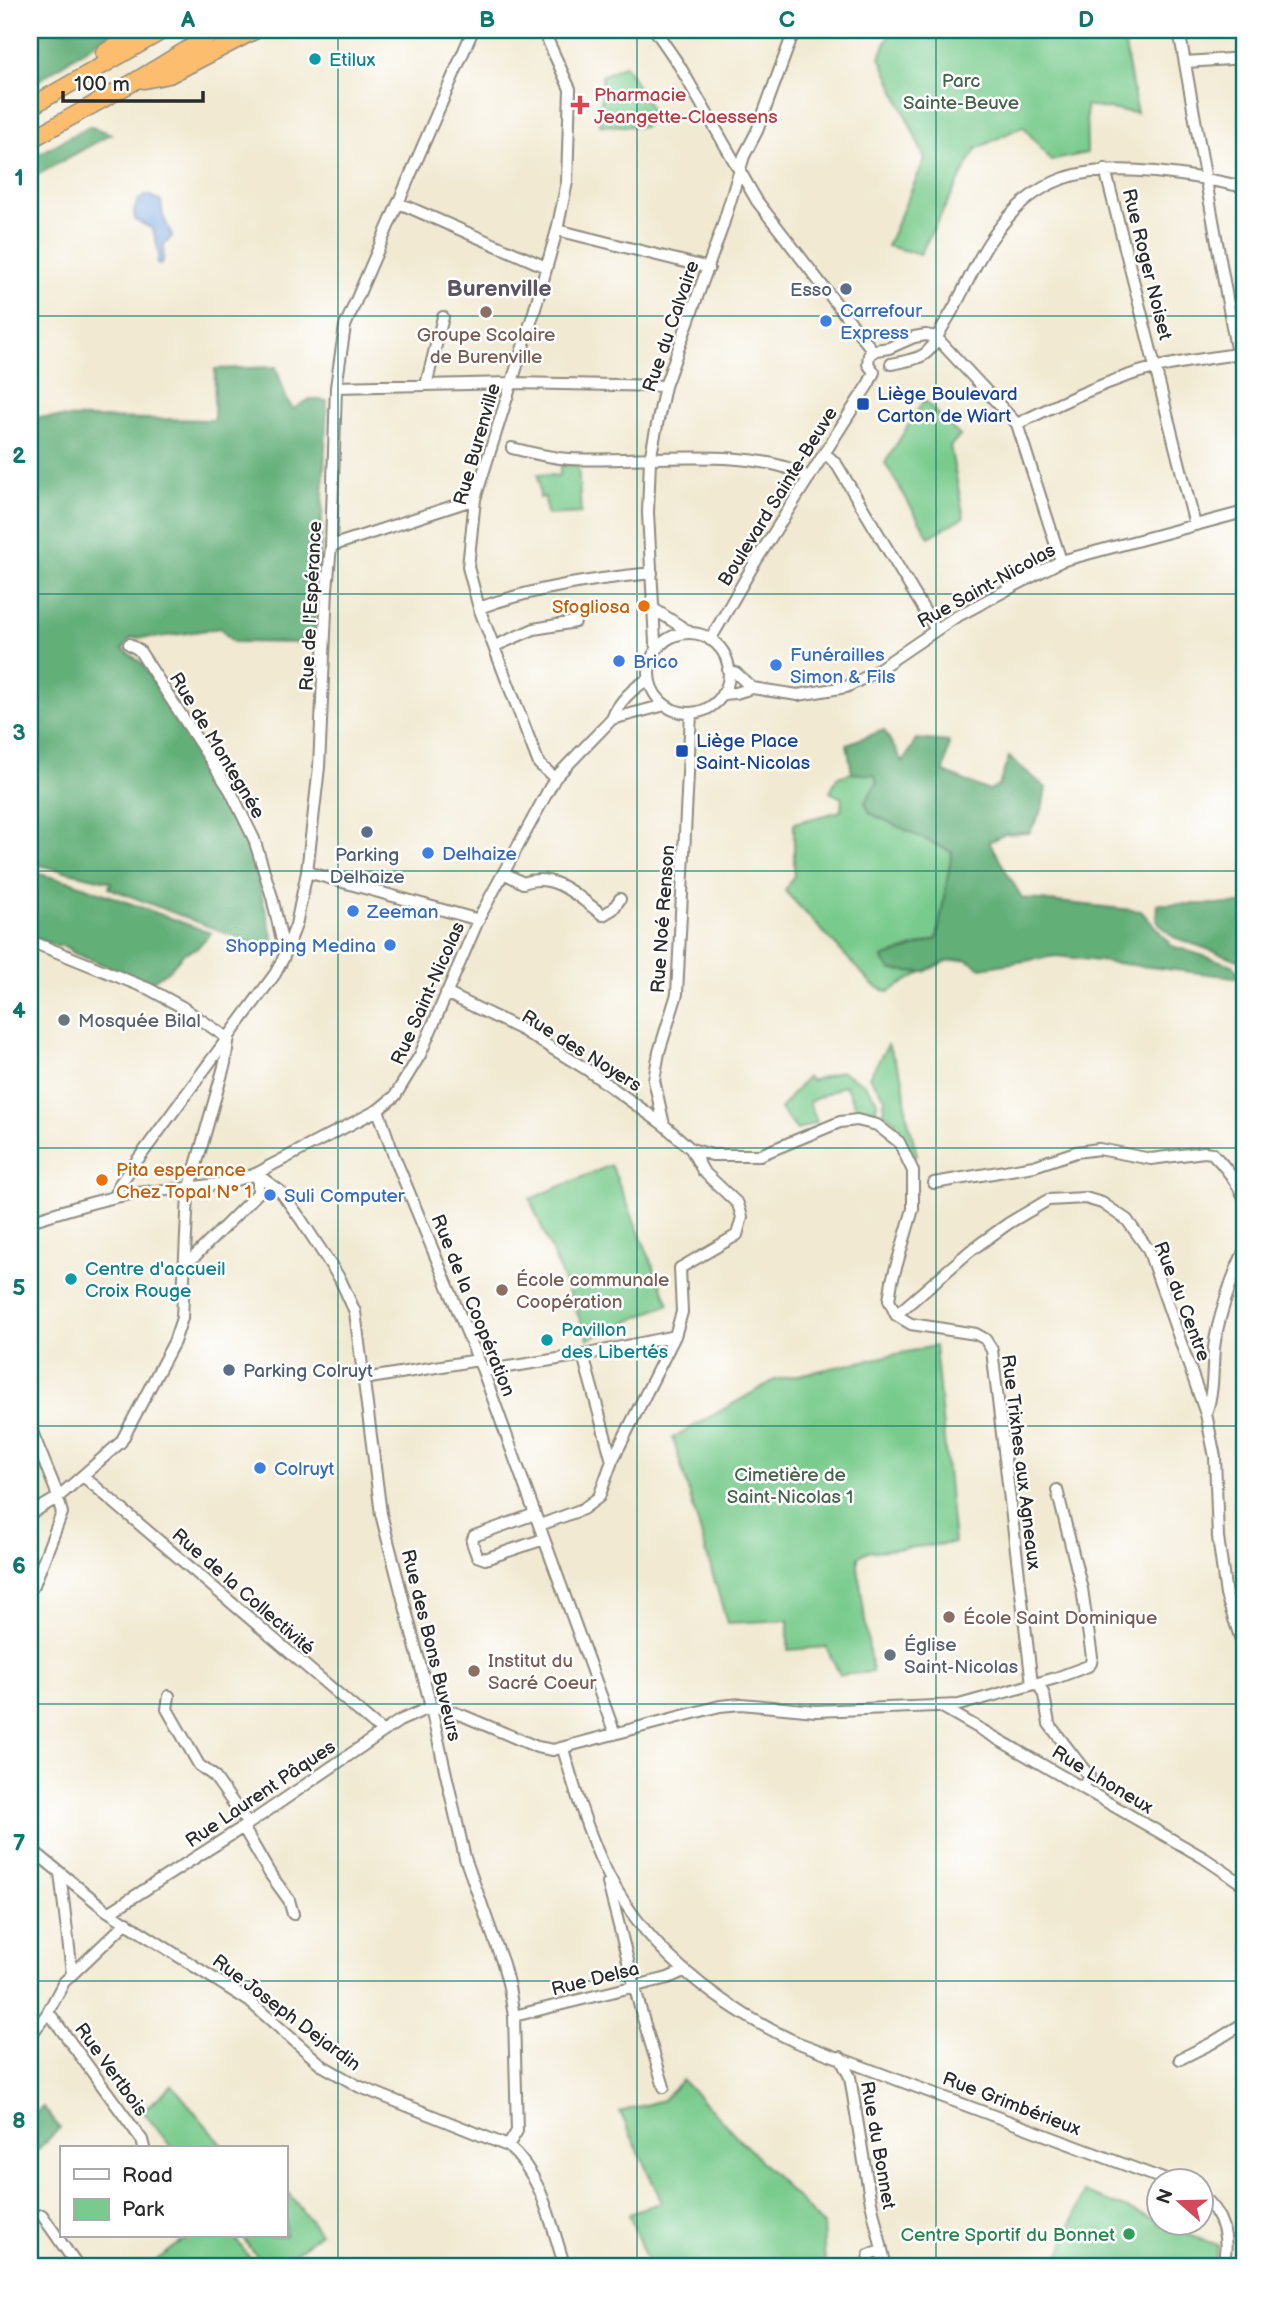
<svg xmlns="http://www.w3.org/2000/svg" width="1274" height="2297" viewBox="0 0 1274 2297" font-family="'Balsamiq Sans',sans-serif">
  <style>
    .green { fill: #79cb8d; stroke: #527b5c; stroke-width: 2 }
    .forest { fill: #62af78; stroke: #466d52; stroke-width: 2 }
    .water { fill: #71a2dc; stroke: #4e6684; stroke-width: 2 }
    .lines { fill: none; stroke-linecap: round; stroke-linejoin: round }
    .minor-casing { stroke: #8e8a7e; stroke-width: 14 }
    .highway-casing { stroke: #8e8a7e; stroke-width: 19 }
    .minor { stroke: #fff; stroke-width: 10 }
    .highway { stroke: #fcbd6e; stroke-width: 16 }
    .grid { fill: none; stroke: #0f766e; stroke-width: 2; stroke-opacity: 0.55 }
    .culture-dot { fill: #0f9aa8; stroke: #fff; stroke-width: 2.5 }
    .health-dot { fill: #e0444e; stroke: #fff; stroke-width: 2.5 }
    .service-dot { fill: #5c6f8a; stroke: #fff; stroke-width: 2.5 }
    .education-dot { fill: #8d6e63; stroke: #fff; stroke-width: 2.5 }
    .shop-dot { fill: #3f7fe0; stroke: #fff; stroke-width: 2.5 }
    .transit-dot { fill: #1a4fb4; stroke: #fff; stroke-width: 2.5 }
    .food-dot { fill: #e8710a; stroke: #fff; stroke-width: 2.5 }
    .worship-dot { fill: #6b7280; stroke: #fff; stroke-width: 2.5 }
    .leisure-dot { fill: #2e9e5b; stroke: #fff; stroke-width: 2.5 }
    .labels { text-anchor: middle; stroke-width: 5; stroke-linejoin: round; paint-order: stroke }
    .culture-label { font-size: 19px; fill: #0d838f; stroke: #fff; text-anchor: start }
    .park-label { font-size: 19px; fill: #46634d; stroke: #fff }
    .health-label { font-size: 19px; fill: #be3a42; stroke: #fff; text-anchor: start }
    .street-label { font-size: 19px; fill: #2b2b2b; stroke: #fff }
    .service-label { font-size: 19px; fill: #4e5e75; stroke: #fff; text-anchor: end }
    .shop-label { font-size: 19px; fill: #366cbe; stroke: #fff; text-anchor: start }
    .education-label { font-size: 19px; fill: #785e54; stroke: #fff; text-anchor: start }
    .transit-label { font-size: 19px; fill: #164399; stroke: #fff; text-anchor: start }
    .food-label { font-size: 19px; fill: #c56008; stroke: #fff; text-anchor: end }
    .worship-label { font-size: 19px; fill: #5b616d; stroke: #fff; text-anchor: start }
    .leisure-label { font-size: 19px; fill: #27864d; stroke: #fff; text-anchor: end }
    .quarter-label { font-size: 23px; font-weight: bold; fill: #5c5363; stroke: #fff }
    .neatline { fill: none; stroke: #0f766e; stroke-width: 2.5 }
    .grid-label { font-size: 23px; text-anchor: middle; font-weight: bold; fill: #0f766e }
  </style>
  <rect width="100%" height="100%" fill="#fff"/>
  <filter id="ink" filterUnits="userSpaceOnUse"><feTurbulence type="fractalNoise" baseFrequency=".0143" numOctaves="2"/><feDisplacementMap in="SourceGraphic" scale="14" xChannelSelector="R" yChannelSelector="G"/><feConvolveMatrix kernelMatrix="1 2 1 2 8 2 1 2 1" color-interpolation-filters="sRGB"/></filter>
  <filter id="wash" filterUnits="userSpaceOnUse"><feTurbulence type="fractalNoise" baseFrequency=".00686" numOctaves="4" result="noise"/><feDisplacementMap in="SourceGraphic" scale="28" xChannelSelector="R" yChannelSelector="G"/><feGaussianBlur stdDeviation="1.57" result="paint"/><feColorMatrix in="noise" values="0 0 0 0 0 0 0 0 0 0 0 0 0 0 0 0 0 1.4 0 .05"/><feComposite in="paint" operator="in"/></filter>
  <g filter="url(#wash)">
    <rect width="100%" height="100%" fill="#f1e9d1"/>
    <path class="green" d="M891,30H1034L1039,33L1123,35L1137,113L1086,106L1087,153L1051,161L1023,126L976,149L920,254L887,246L925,159L880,57Z
      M625,65L651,109L653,118L644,127L600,125L602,76Z
      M924,400L960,436L950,446L964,517L929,537L885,463Z
      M561,465H578L581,513L547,515L545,497L540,498L538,474L559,476Z
      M852,773L875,774L877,783L865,802L870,813L952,852L937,939L883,958L891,970L922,972L888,992L873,985L785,891L794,875V823L841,811L842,798L830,792L837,777Z
      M888,1045L903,1079L907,1116L917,1154L914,1159L902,1138L894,1130L896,1120L883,1113L885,1097L869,1077Z
      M841,1071L864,1084L877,1100L876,1110H858L845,1085L809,1102L817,1122L797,1130L780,1109L807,1077L811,1081Z
      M611,1165L669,1304L588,1339L530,1199Z
      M935,1346L954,1543L866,1552L858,1557V1567L872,1672L840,1675L826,1647L788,1650V1620L727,1623L673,1438L775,1380Z
      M682,2080L823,2225L825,2267H649L629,2214L662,2202L620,2112L663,2100Z
      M172,2085L225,2148H172L143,2111Z
      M285,2189L320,2233L294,2254L292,2261L296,2267H266L241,2236H285Z
      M1084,2192L1158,2221V2224H1164L1218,2245L1213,2267H1055Z
      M190,2236H233L257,2267H147Z"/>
    <path class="forest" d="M30,30H115L30,86Z
      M89,126L111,134L30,179V159Z
      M276,367L287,400L293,409L310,399L327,401L320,566L315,599L314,643L233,642L220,628L161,637L131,638L123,649L143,664L242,828L259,865L256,872L273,940L271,947L267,949L109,888L111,882L30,863V411L31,417L214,420L215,369Z
      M884,730L903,763L916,739L949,742L944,772L989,791L999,785L1009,757L1046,788L1042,810L1029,833L1005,834L989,842L1022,898L1141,911L1172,946L1233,965L1242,978L1056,956L981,968L966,959L947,961L924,972L891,970L882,958L937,939L952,852L870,813L865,802L877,783L875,775L852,773L847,744Z
      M30,872L72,882L211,933L197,948L184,953L169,970L150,983L71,952V949L59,945L58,947L30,936Z
      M1157,904H1244V962L1173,937L1156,920Z
      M43,2107L60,2128L30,2157V2117Z"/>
    <path class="water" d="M148,195L161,201L163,216L172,236L164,246L163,261L160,265L157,264L159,254L153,229L135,220L134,211L138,200Z"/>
  </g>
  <g filter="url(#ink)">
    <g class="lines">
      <g class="minor-casing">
        <path id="minor" d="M543,30L570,89L567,182L557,230L534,312L475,499L468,567L479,608L539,764L555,778
          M655,30L679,65L757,201L873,351
          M1186,62L1244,58
          M1105,169L1195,525
          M399,203L546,267
          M557,230L709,268
          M936,337L1017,424L1061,561
          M891,364C936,356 926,353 948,318C964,292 975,262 992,238C1035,175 1083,165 1155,172C1185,175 1214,180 1244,187
          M874,372L868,364L869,355L876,350L889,348L914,337L926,335L936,337
          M426,385L443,317
          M336,387L512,383L665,386
          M1017,424C1056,405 1095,386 1136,373C1169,363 1204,359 1237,354L1179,30
          M512,448C532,453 550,458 570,459C634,463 756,444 809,478
          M825,453L837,465L936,630
          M331,546L475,499
          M479,608C533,588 594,579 652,573
          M654,609L691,633
          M649 673a40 40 0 1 1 80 0a40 40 0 1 1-80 0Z
          M710,640L754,564L869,383L874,372
          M129,644L139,650L230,790L254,839L272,897L285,954
          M495,646L534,629L575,622
          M658,648L655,642L648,513L650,459L665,386L722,228L744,156L757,131L791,39L798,30
          M728,670L736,673L752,688
          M722,694L736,693L752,688L798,695L846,687L870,675L954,618L1061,561L1244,512
          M612,719L665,705
          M307,872L479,920
          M504,873L523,883C555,871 579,898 603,915L613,909L620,899
          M30,941L149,989L182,1007L229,1039
          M446,993L522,1030L586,1069L664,1125L691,1149L703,1171L738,1204L742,1217L737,1235L680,1268L682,1312L675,1336L583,1355L483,1371
          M378,1110L394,1156L483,1371L615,1734
          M664,1125L654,1080L659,1052L677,994L691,713
          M691,1149L712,1155H760L840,1122L857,1120L877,1125L899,1142L913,1171V1209L892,1281L889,1300L896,1315
          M258,1175L281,1192L300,1218L340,1279L355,1312L381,1514L428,1695L465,1858L503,1964L509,1987L514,2016L517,2131L508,2146
          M934,1183L1034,1166L1076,1152L1099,1149L1151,1159L1204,1152L1212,1153C1225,1166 1236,1181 1244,1197
          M115,1197L119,1185L275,974L283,959L296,925L307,872L319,767L327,589L331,546L336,387L345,326L473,30
          M30,1221C63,1211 96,1200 130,1194C168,1188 239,1188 268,1167L378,1110L395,1096L420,1055L480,916L555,778L612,719C618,702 634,687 649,679
          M186,1265L258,1193V1175
          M896,1315L970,1251L1009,1223L1048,1200L1085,1198L1102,1203L1127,1220L1148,1249L1206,1414L1215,1457L1218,1537L1226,1595L1244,1649
          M896,1315L911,1324L976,1334L985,1339L992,1350L1032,1684
          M583,1355L612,1461
          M364,1379L478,1360
          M1206,1414C1214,1390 1212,1373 1214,1348C1217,1322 1232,1276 1244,1252
          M30,1427L55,1488L62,1513L34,1585L30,1590
          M83,1476L383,1732
          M30,1514L57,1498L121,1442L174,1342L182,1318L188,1194L225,1063L228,1042
          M535,1514L474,1536L472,1542L477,1556L485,1559L544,1539
          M540,1525L583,1509L599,1497L612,1461L675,1336
          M1038,1683L1044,1695L1049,1724L1089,1776L1083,1788
          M169,1696L167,1709L199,1765L214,1776L248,1824
          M942,1707L1204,1858L1244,1885
          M563,1749C574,1786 585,1824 601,1860C639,1944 714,2004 796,2042L1171,2182
          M243,1827L270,1874L289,1900L293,1914
          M30,1848L106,1910L249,2001L323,2066L358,2086L508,2146C543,2176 551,2225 565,2267
          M60,1873L72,1973
          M608,1883L642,2015L664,2087
          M110,1912L248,1824L399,1721L424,1710L438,1707L464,1716L537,1747L553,1750L720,1706L741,1704L816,1711L959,1705L1056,1678L1088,1666L1091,1663L1092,1657L1082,1589L1057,1490
          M47,2014L52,2017L142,2140L144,2148
          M514,2016L668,1978L684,1971
          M30,2036L47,2014L64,1982L127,1922
          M840,2057L850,2077L870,2198L886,2267
          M1180,2059L1212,2043L1244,2023
          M1200,2195C1223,2213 1231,2240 1222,2267
          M42,2215L78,2267
          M867,2267L869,2255L881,2251"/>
      </g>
      <g class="highway-casing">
        <path id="highway" d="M104,53L140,30
          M144,80L169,75L256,30
          M30,107L164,30
          M30,140L132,83L219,30"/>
      </g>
      <use href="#minor" class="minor"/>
      <use href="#highway" class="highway"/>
    </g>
  </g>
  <path class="grid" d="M338,30V2267M637,30V2267M936,30V2267M30,316H1244M30,594H1244M30,871H1244M30,1148H1244M30,1426H1244M30,1704H1244M30,1981H1244"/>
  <g class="culture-dot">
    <circle cx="315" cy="59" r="7"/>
    <circle cx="71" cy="1279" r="7"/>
    <circle cx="547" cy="1340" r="7"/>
  </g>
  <path class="health-dot" d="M576.5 94.5h7v7h7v7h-7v7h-7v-7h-7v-7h7z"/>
  <g class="service-dot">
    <circle cx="846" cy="289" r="7"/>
    <circle cx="367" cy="832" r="7"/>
    <circle cx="229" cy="1370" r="7"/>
  </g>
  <g class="education-dot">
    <circle cx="486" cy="312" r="7"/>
    <circle cx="502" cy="1290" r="7"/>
    <circle cx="949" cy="1617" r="7"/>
    <circle cx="474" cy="1671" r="7"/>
  </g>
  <g class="shop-dot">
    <circle cx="826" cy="321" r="7"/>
    <circle cx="619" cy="661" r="7"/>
    <circle cx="776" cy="665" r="7"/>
    <circle cx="428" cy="853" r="7"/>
    <circle cx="353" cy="911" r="7"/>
    <circle cx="390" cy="945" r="7"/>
    <circle cx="270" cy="1195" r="7"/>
    <circle cx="260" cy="1468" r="7"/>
  </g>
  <g class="transit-dot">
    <rect x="856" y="397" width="14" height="14" rx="3.5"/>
    <rect x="675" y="744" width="14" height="14" rx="3.5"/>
  </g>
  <g class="food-dot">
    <circle cx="644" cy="606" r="7"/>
    <circle cx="102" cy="1180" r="7"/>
  </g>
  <g class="worship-dot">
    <circle cx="64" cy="1020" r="7"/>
    <circle cx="890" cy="1655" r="7"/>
  </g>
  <circle class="leisure-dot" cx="1129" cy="2234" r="7"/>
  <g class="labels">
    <g class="culture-label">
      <text x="329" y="66">Etilux</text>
      <text x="85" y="1275">Centre d'accueil<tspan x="85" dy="22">Croix Rouge</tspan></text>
      <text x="561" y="1336">Pavillon<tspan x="561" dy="22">des Libertés</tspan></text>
    </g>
    <g class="park-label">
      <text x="961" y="87">Parc<tspan x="961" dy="22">Sainte-Beuve</tspan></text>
      <text x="790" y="1481">Cimetière de<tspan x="790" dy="22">Saint-Nicolas 1</tspan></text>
    </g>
    <g class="health-label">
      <text x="594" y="101">Pharmacie<tspan x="594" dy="22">Jeangette-Claessens</tspan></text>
    </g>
    <g class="street-label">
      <text transform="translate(1148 264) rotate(76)" y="7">Rue Roger Noiset</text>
      <text transform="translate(670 326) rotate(-71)" y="7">Rue du Calvaire</text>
      <text transform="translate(476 444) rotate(-74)" y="7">Rue Burenville</text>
      <text transform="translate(777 496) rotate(-58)" y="7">Boulevard Sainte-Beuve</text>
      <text transform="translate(986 585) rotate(-29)" y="7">Rue Saint-Nicolas</text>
      <text transform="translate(310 606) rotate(-87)" y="7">Rue de l'Espérance</text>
      <text transform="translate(218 745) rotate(59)" y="7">Rue de Montegnée</text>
      <text transform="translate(662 919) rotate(-86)" y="7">Rue Noé Renson</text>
      <text transform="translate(427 993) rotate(-66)" y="7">Rue Saint-Nicolas</text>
      <text transform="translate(582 1050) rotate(32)" y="7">Rue des Noyers</text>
      <text transform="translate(1183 1301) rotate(69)" y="7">Rue du Centre</text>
      <text transform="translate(474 1305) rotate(68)" y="7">Rue de la Coopération</text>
      <text transform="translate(1022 1462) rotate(83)" y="7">Rue Trixhes aux Agneaux</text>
      <text transform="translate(244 1591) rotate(41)" y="7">Rue de la Collectivité</text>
      <text transform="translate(432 1645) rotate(76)" y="7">Rue des Bons Buveurs</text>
      <text transform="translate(1103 1779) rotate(31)" y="7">Rue Lhoneux</text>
      <text transform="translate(260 1793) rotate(-34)" y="7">Rue Laurent Pâques</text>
      <text transform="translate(595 1978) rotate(-14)" y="7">Rue Delsa</text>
      <text transform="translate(287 2012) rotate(37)" y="7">Rue Joseph Dejardin</text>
      <text transform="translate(112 2069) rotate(54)" y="7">Rue Vertbois</text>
      <text transform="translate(1012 2103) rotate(21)" y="7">Rue Grimbérieux</text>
      <text transform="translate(879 2145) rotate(80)" y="7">Rue du Bonnet</text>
    </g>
    <g class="service-label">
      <text x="832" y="296">Esso</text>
      <text x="367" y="861" text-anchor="middle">Parking<tspan x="367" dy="22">Delhaize</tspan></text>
      <text x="243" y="1377" text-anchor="start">Parking Colruyt</text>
    </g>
    <g class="shop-label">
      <text x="840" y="317">Carrefour<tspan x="840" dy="22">Express</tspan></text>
      <text x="790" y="661">Funérailles<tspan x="790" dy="22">Simon &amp; Fils</tspan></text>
      <text x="633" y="668">Brico</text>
      <text x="442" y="860">Delhaize</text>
      <text x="367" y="918">Zeeman</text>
      <text x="376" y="952" text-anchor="end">Shopping Medina</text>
      <text x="284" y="1202">Suli Computer</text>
      <text x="274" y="1475">Colruyt</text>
    </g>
    <g class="education-label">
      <text x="486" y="341" text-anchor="middle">Groupe Scolaire<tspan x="486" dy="22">de Burenville</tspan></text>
      <text x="516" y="1286">École communale<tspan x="516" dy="22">Coopération</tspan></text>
      <text x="963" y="1624">École Saint Dominique</text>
      <text x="488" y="1667">Institut du<tspan x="488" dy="22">Sacré Coeur</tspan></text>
    </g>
    <g class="transit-label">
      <text x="877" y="400">Liège Boulevard<tspan x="877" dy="22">Carton de Wiart</tspan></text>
      <text x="696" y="747">Liège Place<tspan x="696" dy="22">Saint-Nicolas</tspan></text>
    </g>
    <g class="food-label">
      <text x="630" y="613">Sfogliosa</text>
      <text x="116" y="1176" text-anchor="start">Pita esperance<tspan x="116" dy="22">Chez Topal N° 1</tspan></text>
    </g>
    <g class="worship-label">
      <text x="78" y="1027">Mosquée Bilal</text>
      <text x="904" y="1651">Église<tspan x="904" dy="22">Saint-Nicolas</tspan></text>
    </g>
    <g class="leisure-label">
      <text x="1115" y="2241">Centre Sportif du Bonnet</text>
    </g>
    <g class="quarter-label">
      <text x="499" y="296">Burenville</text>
    </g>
  </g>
  <rect width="1274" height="2297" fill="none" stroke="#fff" stroke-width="77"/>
  <rect x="60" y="2146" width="228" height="91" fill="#ffffff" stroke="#aaaaaa" stroke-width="2"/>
  <rect x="74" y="2169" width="35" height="10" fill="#ffffff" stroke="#aaaaaa" stroke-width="2"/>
  <text x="122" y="2182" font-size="21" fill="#2b2b2b">Road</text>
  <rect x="74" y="2199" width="35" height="21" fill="#79cb8d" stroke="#aaaaaa" stroke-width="2"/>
  <text x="122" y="2216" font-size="21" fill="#2b2b2b">Park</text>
  <g transform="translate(1180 2202) rotate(290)"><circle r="33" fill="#ffffff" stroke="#aaaaaa" stroke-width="2"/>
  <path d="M0-5L12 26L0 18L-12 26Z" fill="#d1495b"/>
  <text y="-10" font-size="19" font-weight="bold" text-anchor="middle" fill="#2b2b2b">N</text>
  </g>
  <path d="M63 91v10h140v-10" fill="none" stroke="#2b2b2b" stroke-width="3.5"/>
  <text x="74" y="91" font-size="21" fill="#2b2b2b" stroke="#ffffff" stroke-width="5" paint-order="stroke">100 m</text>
  <rect x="38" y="38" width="1198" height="2220" class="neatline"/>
  <g class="grid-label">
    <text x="188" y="27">A</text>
    <text x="487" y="27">B</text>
    <text x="787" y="27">C</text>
    <text x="1086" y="27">D</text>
    <text x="19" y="185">1</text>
    <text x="19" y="463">2</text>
    <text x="19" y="740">3</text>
    <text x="19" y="1018">4</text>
    <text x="19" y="1295">5</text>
    <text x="19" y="1573">6</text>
    <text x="19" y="1850">7</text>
    <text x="19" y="2128">8</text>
  </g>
</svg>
